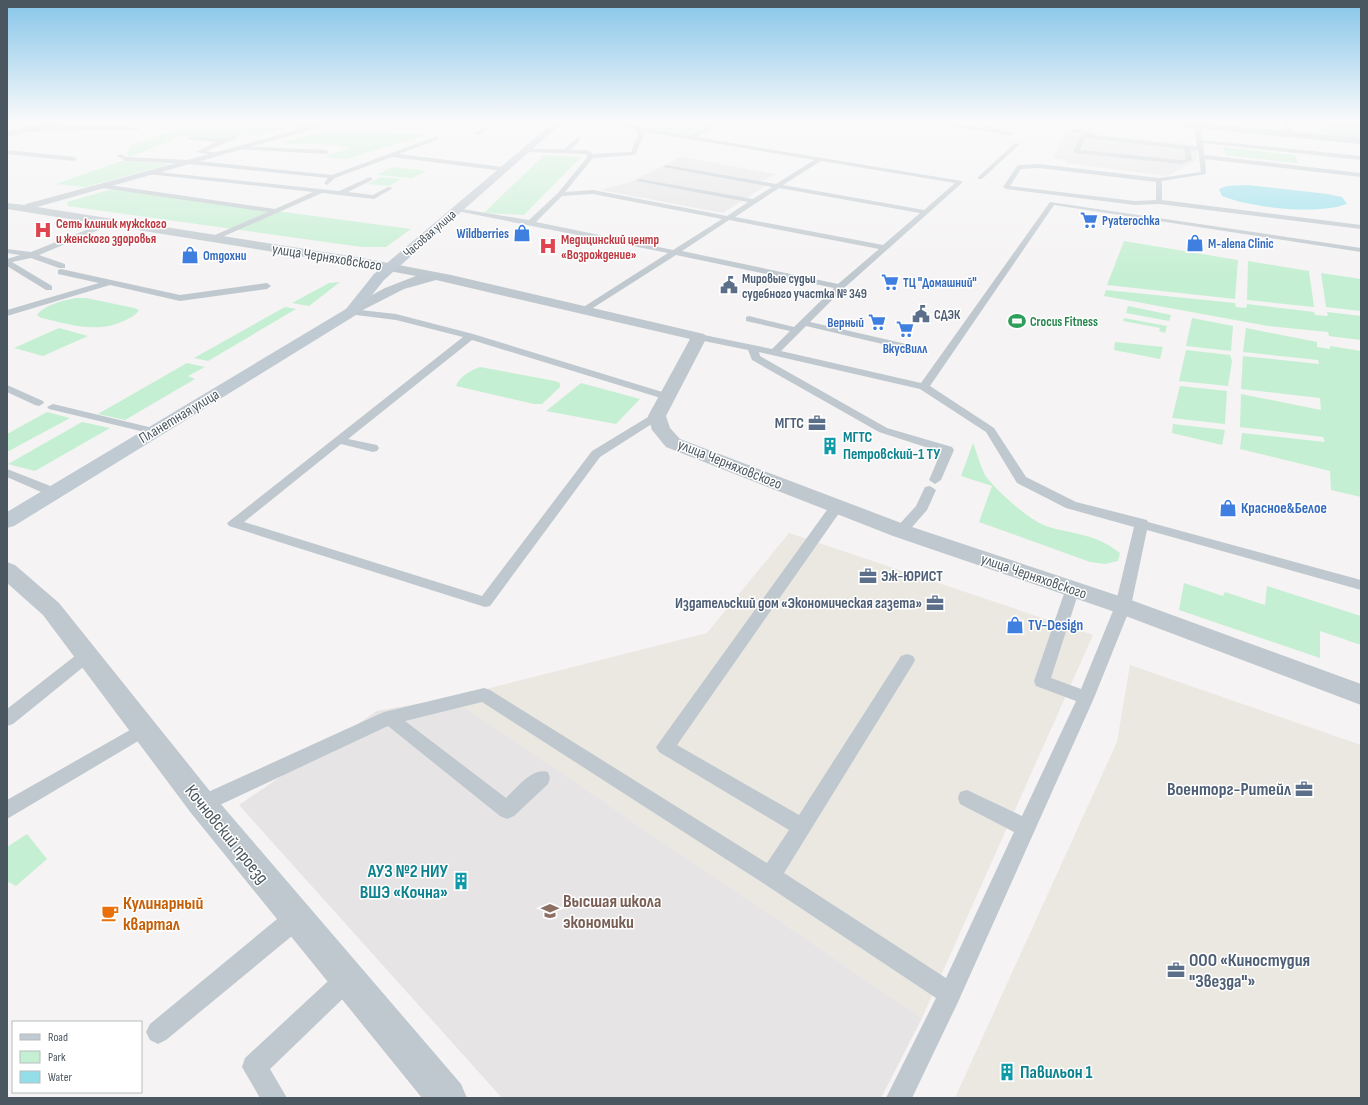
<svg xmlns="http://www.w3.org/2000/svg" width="1368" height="1105" viewBox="0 0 1368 1105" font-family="'Sofia Sans Condensed',sans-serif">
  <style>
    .commercial { fill: #eae8e1 }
    .education { fill: #e6e4e5 }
    .green { fill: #c5efd2 }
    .water { fill: #94deea }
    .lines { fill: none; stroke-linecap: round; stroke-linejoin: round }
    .lane { fill: #bfc8ce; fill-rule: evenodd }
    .street { fill: #bfc8ce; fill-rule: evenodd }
    .secondary { fill: #c0cad3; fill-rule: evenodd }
    .labels { text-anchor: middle; stroke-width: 3; stroke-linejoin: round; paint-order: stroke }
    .far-shop-label { font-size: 13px; font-weight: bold; fill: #366cbe; stroke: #fff; text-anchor: start }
    .far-health-label { font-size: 13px; font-weight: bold; fill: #be3a42; stroke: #fff; text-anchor: start }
    .far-street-label { font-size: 13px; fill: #4b5760; stroke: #fff }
    .far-service-label { font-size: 13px; font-weight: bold; fill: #4e5e75; stroke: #fff; text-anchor: start }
    .far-leisure-label { font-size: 13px; font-weight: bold; fill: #27864d; stroke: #fff; text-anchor: start }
    .street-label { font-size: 15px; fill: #4b5760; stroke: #fff }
    .service-label { font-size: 15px; font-weight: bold; fill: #4e5e75; stroke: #fff; text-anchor: end }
    .culture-label { font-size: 15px; font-weight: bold; fill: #0d838f; stroke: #fff; text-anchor: start }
    .shop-label { font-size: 15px; font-weight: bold; fill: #366cbe; stroke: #fff; text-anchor: start }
    .near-service-label { font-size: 18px; font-weight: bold; fill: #4e5e75; stroke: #fff; text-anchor: end }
    .near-street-label { font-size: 18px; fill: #4b5760; stroke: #fff }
    .near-culture-label { font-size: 18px; font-weight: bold; fill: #0d838f; stroke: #fff; text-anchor: end }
    .near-education-label { font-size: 18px; font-weight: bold; fill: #785e54; stroke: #fff; text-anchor: start }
    .near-food-label { font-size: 18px; font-weight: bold; fill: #c56008; stroke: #fff; text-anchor: start }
  </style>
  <rect width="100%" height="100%" fill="#f5f3f3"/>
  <path class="commercial" d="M789,533L1093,635L922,1018L451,698L707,633Z
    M1130,665L1361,745V1098H955L1117,742Z"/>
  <path class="education" d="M1064,132L1196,145L1197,160L1168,176L1065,163L1066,160L1054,158Z
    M681,157L776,174L757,184L765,186L723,213L601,190L630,182Z
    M451,698L922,1018L881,1098H502L239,805L377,711Z"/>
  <path class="green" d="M195,122H229L224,124L292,127L259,136L242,134L224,140L181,136L130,157L126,154L131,145Z
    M613,122H653L696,127L706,122H717L690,136Z
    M1317,124L1361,128V138L1322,135Z
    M327,130L430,134L346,159L324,157L351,148L334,145L282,143Z
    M1224,147L1295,155L1298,163L1225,155Z
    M544,155L581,157L524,215L484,213Z
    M121,161L170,164L85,187L56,184Z
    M392,167L427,171L412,178L377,175Z
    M381,177L401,179L389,186L368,184Z
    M112,189L411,229L386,247H362L68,206L67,202Z
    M1124,241L1238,260L1235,299L1107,285Z
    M1248,261L1309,271L1314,307L1247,300Z
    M1321,273L1361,279V311L1326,307Z
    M340,282L309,306L292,303L329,283Z
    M1106,290L1235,303L1236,307L1246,308L1247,304L1314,312L1315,315L1328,316L1327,312L1361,316V340L1329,336L1328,332L1268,326L1104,296Z
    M76,298H86L134,308L139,310C136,316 129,318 124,321C95,334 70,324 41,318L37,315C44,305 65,300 76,298Z
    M1128,306L1171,315L1169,321L1126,313Z
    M285,307L296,309L208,361L194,358Z
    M1124,318L1167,326L1165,333L1159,331L1160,328L1123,321Z
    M1192,318L1233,326L1231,351L1186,346Z
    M59,328L88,336L43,356L14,348Z
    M1246,328L1317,342V347L1330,349V346L1361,351V497L1331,490L1330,471L1240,449L1242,433L1325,442L1323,437L1240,427L1241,394L1321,410L1320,398L1241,389L1243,356L1319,364L1318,360L1243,352Z
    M1115,342L1163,347L1160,359L1114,350Z
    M1186,350L1230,355L1232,361L1228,386L1179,381Z
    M187,363L205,367L188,376L195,379L125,420L98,414Z
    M480,367L555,381L560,383V387L542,404H534L456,386C459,377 471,370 480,367Z
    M581,383L640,399L616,424L546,411Z
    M1180,386L1227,391L1225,424L1172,418Z
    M47,412L70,418L7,452V434Z
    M82,422L110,428L35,471L8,464Z
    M1173,424L1225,430L1222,445L1172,433Z
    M973,443C977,453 980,465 985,475C994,489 1032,523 1049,527C1077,535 1096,534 1120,553L1118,561L1105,564L1090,562L979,522L992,486L961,476Z
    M1184,583L1223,596L1225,592L1265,605L1267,586L1361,616V645L1320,631V658L1179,610Z
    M27,834L47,859L16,886L9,882L7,884V847Z"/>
  <path class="water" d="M1248,185L1328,194L1342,197L1347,204C1317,215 1252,208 1222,196L1219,189L1227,186Z"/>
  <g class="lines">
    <path class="lane" d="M305,122H311L303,128L305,129V131L296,130V128Z
      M384,122L461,123L464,125L461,127L387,124Z
      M492,122H498L479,135H475V133Z
      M603,122H612L689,136L719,122H724L696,137L962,181V183L843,289L810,322L915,346L917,348L915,350L912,351L806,326L781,351L921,383L1050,202L1361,248V252L1054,205L930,386L994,428L1026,477L1076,502L1147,520L1148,522L1361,580V590L1147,530L1131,606L1094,698L958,1002L912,1098H886L936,998L763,883L482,702L405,721L506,798C517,788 532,767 548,772L550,778L548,784L514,816L507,819L500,816L388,726L209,810L202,813L195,810L192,804L195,798L384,712L484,688L490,690L767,863L789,830L659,752L656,747L832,503H842L844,506L677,745L799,815L901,656L907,654L913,656L915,660L913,664L784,873L946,978L1014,832L960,804L958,798L960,792L967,790L1022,816L1076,701L1036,686L1034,681L1066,588L1068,584L1073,583L1078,584L1080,588L1051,678L1081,689L1115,606L1134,527L1066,508L1017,483L986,432L920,389L759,352L760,356L887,428L952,447L954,450L941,480L935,484L929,480L941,452L879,432L752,360L748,350L699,340L694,337L699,334L772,349L790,331L746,321V317L749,316L794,327L834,288L676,255L585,313L582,312V308L668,253L452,210L456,208L529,220L558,193L588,156L585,154L526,152L523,150L524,149H564L578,137L581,139L571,150H587L593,154L631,152L638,135L635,129ZM641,131L814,160L776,184L666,165L663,167L772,187L753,199L640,179L637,181L748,202L727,216L593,190L565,192L593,158L635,155L644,135ZM821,161L955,183L924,210L783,185ZM779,188L920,213L883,245L735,217ZM593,194L722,219L673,250L536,222L562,196ZM729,220L879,249L838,284L682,251Z
      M921,122C942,119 965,129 985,127C991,126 995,122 1002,122L992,128L1013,133L1010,135Z
      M1284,122H1289L1293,135L1288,134Z
      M1305,122L1361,125V129L1308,124Z
      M1197,123L1200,125L1202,140L1361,156V160L1203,143L1204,155L1361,173V177L1205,159L1206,174L1162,181V200L1361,225V229L1159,204L1135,205L1006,189L1003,187L1017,166L1019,165L1039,164L1159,178L1201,172L1198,150L1190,149L1192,160L1181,164L1076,153L1073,151L1080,136L1083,134L1067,131L1070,129L1095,133L1094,135L1197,147L1194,125ZM1085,138L1184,149L1186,159L1181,160L1080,150ZM1039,168L1156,182V200L1135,201L1010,186L1021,169Z
      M94,126H123L141,128L138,130L22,132L19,130L22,128Z
      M236,135L238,138L206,151L219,153V155L217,156L196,152L216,142L187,139L190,137L223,139Z
      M437,136L439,139L399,154L504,167L507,169L504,171L392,157L335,178L327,185L324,183L328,178L188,164L126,161L117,156L120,154L127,157L188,160L332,175Z
      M1015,143L1020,144L982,179H978V177Z
      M236,146L326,150L329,152L326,154L234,149V147Z
      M7,150L74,157L77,159L74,161L7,154Z
      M149,171L339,191L370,177L372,178V180L348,192L373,195L388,187L393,188L374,199L322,193L213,241H210V237L268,212L102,188L99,186L102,184L275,209L313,192L147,174L146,173Z
      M111,220L118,222L39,255L65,264V268H59L31,258L12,262L52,286V290H46L7,266V259L20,255L7,253V249L31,252Z
      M61,269L180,295L267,283L271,286L267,289L180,301L110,285L7,316V310L99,283L58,274V270Z
      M351,309L396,314L473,334L672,395L673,397L668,400L664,399L472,340L348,439L377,445L379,448L377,451L373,452L341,444L244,522L482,596L592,451L653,414H661L663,416L661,418L600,457L490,606L485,607L229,526L227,523L463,337L396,320L348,314L346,312Z
      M7,385L43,401L44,403L39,406L35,405L7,392Z
      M53,404L157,429L159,431L153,434L49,409L47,407Z
      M7,469L58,489L59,492L53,496L48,495L7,477Z
      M930,486L936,490L927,510L906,534H896L894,531L896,528L916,506L925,487Z
      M86,650L92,652L94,656L92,660L13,724L7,726V709L80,652Z
      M144,722L150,724L153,729L150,734L7,819V800Z
      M296,907L304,910L307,918L304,926L166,1040L158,1044L150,1040L146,1032L150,1024L288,910Z
      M347,968L355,971L358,979L355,987L270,1069L287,1098H260L242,1067L245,1058L339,971Z"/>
    <path class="street" d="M51,122H64L63,124L7,137V131Z
      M326,122H338L37,207L362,258L451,275L704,334L707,337L666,416L670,428L680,439L909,526L1131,600L1361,684V705L1115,612L893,536L666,447L652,430L648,416L690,339L436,280L404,289L351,316L346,315L344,312L346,309L385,288L416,276L362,266L7,209V203L25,205L26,204Z
      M1160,122H1186L1361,138V144L1164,125Z
      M7,562L15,565L59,603L213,795L461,1084L467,1098H422L191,813L43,615L7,583Z"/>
    <path class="secondary" d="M554,122H563L384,280L356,315L14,526L7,528V512L346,309L374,274Z"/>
  </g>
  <linearGradient id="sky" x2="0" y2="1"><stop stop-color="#86c5e9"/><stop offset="0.44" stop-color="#fafafa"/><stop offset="1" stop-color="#fafafa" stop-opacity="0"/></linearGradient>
  <rect width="1368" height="276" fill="url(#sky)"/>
  <defs>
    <g id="supermarket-bare" transform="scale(1.38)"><path d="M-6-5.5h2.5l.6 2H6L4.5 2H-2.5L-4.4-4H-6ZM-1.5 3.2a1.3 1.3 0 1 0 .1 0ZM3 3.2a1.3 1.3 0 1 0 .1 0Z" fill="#3f7fe0" stroke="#fff" stroke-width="2.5" paint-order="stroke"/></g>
    <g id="hospital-bare" transform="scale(1.38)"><path d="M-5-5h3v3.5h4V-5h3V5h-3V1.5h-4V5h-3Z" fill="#e0444e" stroke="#fff" stroke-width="2.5" paint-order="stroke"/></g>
    <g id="shop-bare" transform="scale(1.38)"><path d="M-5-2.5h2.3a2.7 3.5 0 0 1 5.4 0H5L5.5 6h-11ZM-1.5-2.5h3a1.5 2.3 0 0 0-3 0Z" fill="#3f7fe0" stroke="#fff" stroke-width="2.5" paint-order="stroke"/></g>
    <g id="civic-bare" transform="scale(1.38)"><path d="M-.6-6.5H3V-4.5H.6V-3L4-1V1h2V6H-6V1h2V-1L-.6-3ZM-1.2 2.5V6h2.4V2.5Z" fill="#5c6f8a" stroke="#fff" stroke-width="2.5" paint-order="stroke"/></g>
    <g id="stadium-bare" transform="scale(1.38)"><path d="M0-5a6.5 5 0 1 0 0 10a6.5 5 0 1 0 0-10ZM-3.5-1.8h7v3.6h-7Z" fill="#2e9e5b" stroke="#fff" stroke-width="2.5" paint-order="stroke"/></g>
    <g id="office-bare" transform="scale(1.38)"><path d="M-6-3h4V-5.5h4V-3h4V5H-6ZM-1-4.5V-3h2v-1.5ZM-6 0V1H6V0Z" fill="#5c6f8a" stroke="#fff" stroke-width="2.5" paint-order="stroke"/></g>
    <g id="building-bare" transform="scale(1.38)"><path d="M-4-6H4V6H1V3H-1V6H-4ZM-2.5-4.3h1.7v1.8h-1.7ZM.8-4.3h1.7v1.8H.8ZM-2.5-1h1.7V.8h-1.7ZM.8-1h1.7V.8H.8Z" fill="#0f9aa8" stroke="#fff" stroke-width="2.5" paint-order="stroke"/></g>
    <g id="university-bare" transform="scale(1.38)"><path d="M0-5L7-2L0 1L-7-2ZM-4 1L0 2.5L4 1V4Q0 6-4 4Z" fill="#8d6e63" stroke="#fff" stroke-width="2.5" paint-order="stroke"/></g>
    <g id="cafe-bare" transform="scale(1.38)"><path d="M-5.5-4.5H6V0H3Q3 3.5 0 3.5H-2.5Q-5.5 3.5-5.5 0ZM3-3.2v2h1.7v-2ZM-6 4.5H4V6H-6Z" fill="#e8710a" stroke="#fff" stroke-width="2.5" paint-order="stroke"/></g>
  </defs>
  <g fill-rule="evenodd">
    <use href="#supermarket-bare" x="1089" y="220"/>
    <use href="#hospital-bare" x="43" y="230"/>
    <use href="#shop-bare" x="522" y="233"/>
    <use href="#shop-bare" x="1195" y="243"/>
    <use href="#hospital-bare" x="548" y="246"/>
    <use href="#shop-bare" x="190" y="255"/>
    <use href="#supermarket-bare" x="890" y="282"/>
    <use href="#civic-bare" x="729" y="285"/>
    <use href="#civic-bare" x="921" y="314"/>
    <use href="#stadium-bare" x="1017" y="321"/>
    <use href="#supermarket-bare" x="877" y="322"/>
    <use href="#supermarket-bare" x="905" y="329"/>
    <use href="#office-bare" x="817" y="423"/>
    <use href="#building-bare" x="830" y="446"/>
    <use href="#shop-bare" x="1228" y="508"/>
    <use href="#office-bare" x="868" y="576"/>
    <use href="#office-bare" x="935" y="603"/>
    <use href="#shop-bare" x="1015" y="625"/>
    <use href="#office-bare" x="1304" y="789"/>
    <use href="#building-bare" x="461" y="881"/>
    <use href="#university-bare" x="550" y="911"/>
    <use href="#cafe-bare" x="110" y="913"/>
    <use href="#office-bare" x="1176" y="970"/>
    <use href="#building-bare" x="1007" y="1072"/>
  </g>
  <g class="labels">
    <g class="far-shop-label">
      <text x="1102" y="225">Pyaterochka</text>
      <text x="509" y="238" text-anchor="end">Wildberries</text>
      <text x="1208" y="248">M-alena Clinic</text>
      <text x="203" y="260">Отдохни</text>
      <text x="903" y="287">ТЦ "Домашний"</text>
      <text x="864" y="327" text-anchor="end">Верный</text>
      <text x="905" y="353" text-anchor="middle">ВкусВилл</text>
    </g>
    <g class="far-health-label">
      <text x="56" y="228">Сеть клиник мужского<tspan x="56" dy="15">и женского здоровья</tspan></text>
      <text x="561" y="244">Медицинский центр<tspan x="561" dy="15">«Возрождение»</tspan></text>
    </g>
    <g class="far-street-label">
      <text transform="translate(429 233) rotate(-41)" y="5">Часовая улица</text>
    </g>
    <g class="far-service-label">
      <text x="742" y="283">Мировые судьи<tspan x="742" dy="15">судебного участка № 349</tspan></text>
      <text x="934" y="319">СДЭК</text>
    </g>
    <g class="far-leisure-label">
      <text x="1030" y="326">Crocus Fitness</text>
    </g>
    <g class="street-label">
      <text transform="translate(327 257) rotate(9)" y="5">улица Черняховского</text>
      <text transform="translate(179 416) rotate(-31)" y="5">Планетная улица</text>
      <text transform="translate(730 464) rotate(22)" y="5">улица Черняховского</text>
      <text transform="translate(1034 576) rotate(19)" y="5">улица Черняховского</text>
    </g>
    <g class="service-label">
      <text x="804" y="428">МГТС</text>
      <text x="881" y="581" text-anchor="start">Эж-ЮРИСТ</text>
      <text x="922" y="608">Издательский дом «Экономическая газета»</text>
    </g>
    <g class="culture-label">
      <text x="843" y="442">МГТС<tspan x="843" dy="17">Петровский-1 ТУ</tspan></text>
    </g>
    <g class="shop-label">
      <text x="1241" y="513">Красное&amp;Белое</text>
      <text x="1028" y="630">TV-Design</text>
    </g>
    <g class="near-service-label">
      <text x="1291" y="795">Военторг-Ритейл</text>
      <text x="1189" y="966" text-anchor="start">ООО «Киностудия<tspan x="1189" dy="21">"Звезда"»</tspan></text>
    </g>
    <g class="near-street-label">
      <text transform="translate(227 834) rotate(51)" y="6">Кочновский проезд</text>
    </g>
    <g class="near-culture-label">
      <text x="448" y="877">АУЗ №2 НИУ<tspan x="448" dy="21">ВШЭ «Кочна»</tspan></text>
      <text x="1020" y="1078" text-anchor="start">Павильон 1</text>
    </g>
    <g class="near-education-label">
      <text x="563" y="907">Высшая школа<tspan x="563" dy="21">экономики</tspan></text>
    </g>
    <g class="near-food-label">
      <text x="123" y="909">Кулинарный<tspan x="123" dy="21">квартал</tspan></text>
    </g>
  </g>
  <rect width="1368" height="1105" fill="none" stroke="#4b5760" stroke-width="16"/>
  <rect x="12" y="1021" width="130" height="72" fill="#ffffff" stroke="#b7bcbf"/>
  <rect x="20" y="1034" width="20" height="6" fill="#c0cad3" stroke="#b7bcbf"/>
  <text x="48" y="1041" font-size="12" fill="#4b5760">Road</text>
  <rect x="20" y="1051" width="20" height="12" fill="#c5efd2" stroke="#b7bcbf"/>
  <text x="48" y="1061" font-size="12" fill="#4b5760">Park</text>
  <rect x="20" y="1071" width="20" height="12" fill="#94deea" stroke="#b7bcbf"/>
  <text x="48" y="1081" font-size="12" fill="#4b5760">Water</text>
</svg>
